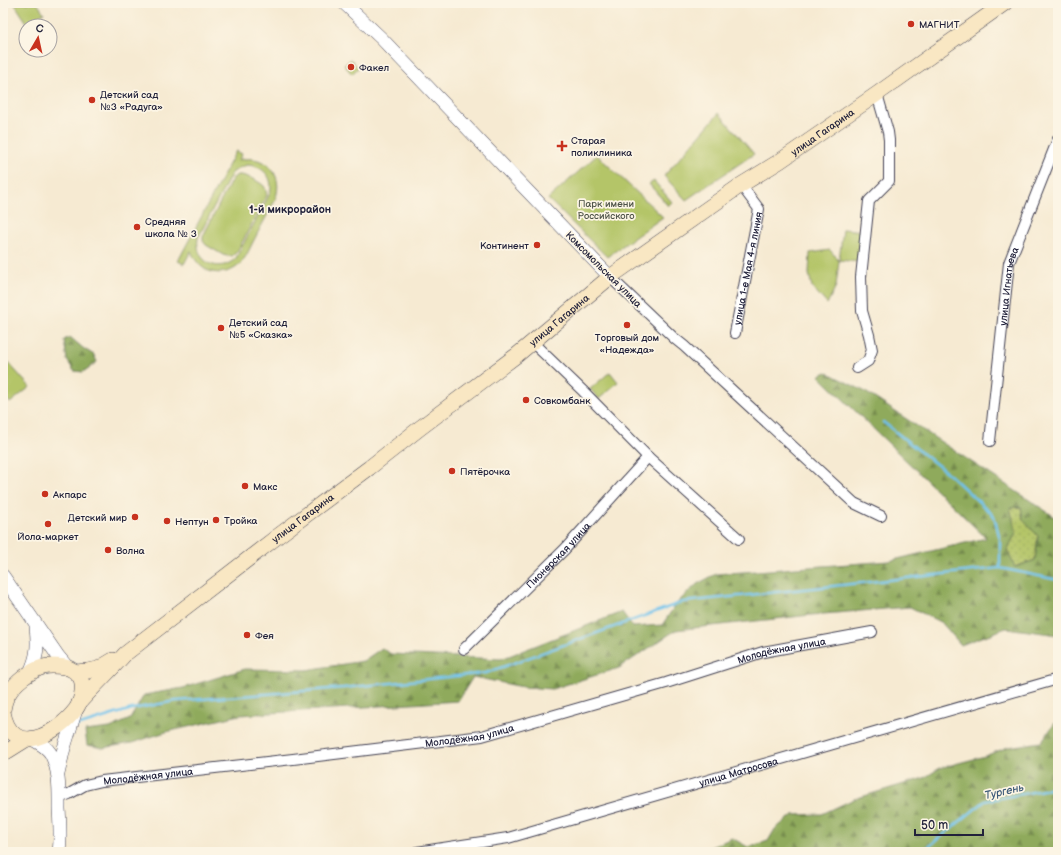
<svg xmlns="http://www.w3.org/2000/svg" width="1061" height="855" viewBox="0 0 1061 855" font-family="'Balsamiq Sans',sans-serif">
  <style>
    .grass { fill: url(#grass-dots); stroke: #6b7452 }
    .forest { fill: url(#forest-firs); stroke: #58664c; fill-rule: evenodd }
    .park { fill: #b4c568; stroke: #6b7452; fill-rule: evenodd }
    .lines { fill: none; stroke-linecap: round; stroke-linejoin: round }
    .stream { stroke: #70c3ec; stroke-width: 2.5 }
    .minor-casing { stroke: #424052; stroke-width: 12 }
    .tertiary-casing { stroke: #424052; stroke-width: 14 }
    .secondary-casing { stroke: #424052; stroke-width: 16 }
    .minor { stroke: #fff; stroke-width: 10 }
    .tertiary { stroke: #fff; stroke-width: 13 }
    .secondary { stroke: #f9e7c3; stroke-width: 15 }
    .poi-dot { fill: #c8321e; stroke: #fcf5e5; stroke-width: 1.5 }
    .labels { text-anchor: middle; stroke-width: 3.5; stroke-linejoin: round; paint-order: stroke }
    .poi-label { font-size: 10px; fill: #22223b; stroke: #fcf5e5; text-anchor: start }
    .street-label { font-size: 10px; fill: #22223b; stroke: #fcf5e5 }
    .park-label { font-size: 10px; fill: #4e5348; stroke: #fcf5e5 }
    .neighbourhood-label { font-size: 11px; font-weight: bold; fill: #22223b; stroke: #fcf5e5 }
    .water-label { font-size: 11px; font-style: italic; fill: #3d5a79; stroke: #fcf5e5 }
  </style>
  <defs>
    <pattern id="grass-dots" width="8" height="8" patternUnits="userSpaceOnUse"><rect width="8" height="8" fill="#b4c568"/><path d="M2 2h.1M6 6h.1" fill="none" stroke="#9aa95b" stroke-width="1.8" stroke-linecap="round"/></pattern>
    <pattern id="forest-firs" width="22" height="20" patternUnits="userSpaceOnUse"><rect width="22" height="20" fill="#8faa5c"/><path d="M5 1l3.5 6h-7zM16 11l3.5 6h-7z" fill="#748a4d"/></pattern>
  </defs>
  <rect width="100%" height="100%" fill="#fcf5e5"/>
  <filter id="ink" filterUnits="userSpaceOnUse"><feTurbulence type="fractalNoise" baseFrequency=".025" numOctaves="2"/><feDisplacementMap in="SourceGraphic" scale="8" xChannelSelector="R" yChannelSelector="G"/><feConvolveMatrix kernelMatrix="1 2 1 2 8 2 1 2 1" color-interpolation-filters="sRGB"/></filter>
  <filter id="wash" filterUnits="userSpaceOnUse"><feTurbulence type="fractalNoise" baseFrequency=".012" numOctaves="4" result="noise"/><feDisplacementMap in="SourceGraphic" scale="16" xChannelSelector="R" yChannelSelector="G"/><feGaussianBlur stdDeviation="0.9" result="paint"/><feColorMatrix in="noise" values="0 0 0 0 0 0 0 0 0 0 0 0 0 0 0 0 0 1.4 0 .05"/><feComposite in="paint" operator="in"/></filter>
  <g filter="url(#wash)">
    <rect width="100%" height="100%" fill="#f6ead2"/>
    <path class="grass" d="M654,181L672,202L668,206L649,184Z
      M1021,507L1023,520L1038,535L1035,560L1014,567L1007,550L1016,533L1010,508Z"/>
    <path class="forest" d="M70,337L83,348L94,355L97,362L83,372L74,371L67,360L64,340Z
      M826,372L864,391L1058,519V635L1006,628L961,645L942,623L910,607L811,615L676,630L619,668L552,689L523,687L473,677L458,701L240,715L166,732L132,743L103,748L87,745L85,731L110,728L130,719L144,695L183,688L245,669L306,670L363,661L382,648L391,654L501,659L622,612L633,627L662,625L677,603L697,584L716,574L889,561L986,538L819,376ZM1021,507L1023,520L1038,536L1035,560L1015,567L1007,550L1016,533L1010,508Z
      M1058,719V852H699L732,838L748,847L768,841L775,829L793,815L822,814L854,799L924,778L940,768L985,756L1008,747L1041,742Z"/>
    <path class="park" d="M14,3H37L44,13L27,23Z
      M351,59L358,68L352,74L344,65Z
      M719,113L754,154L686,200L664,176Z
      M236,151L242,154L239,160C266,153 285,175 275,200C268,214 260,228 253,242C249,250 245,260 238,266C231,272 221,274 212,272C201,269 195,261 191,251L184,264L178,261ZM247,165C263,166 274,177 270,193L236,258C219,275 194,262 198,238L232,173L239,168Z
      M597,155L663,217L607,257L548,199Z
      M237,175C244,174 259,181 264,186C266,189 266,192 267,195L237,252L232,256H227L223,255L206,245L203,241V236L231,181L233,178Z
      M843,229L863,231L859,262L839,260Z
      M830,250L839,261L836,286L827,304L812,287L809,274L810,253Z
      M6,360L30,387L10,403L3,395V363Z
      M610,372L618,382L599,399L590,389Z"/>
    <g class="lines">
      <path class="stream" d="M883,422L950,475L994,516L1000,539V568
        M77,726L132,709L176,701L343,688L486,673L683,602L1000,568L1058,580
        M922,852L985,801L1054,788H1058"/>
    </g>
  </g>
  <g filter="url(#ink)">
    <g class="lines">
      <g class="minor-casing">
        <g id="minor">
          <path d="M610,277L674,338L684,346L854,503L881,516"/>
          <path id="s1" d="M735,333L759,209L741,185"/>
          <path d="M532,342L583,391L648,457L739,539"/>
          <path d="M857,368L868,361L872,350L869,335L862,311L861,277L869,201L889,181V140L888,132L877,94"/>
          <path id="s2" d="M990,441L1009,263L1058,139"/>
          <path id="s3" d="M464,649L565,549L648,457"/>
          <path id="s4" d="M59,798L69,794L85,785L102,781L293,759L482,736L666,683L763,652L872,632"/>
          <path id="s5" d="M417,852L508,838L1058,679"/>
        </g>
      </g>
      <g class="tertiary-casing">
        <path id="tertiary" d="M344,3L381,38L610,277
          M3,576L58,656L68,668
          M29,674C38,657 38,645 36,626
          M32,739C39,743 47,747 51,754C60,771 59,791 59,809C60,823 61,838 59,852
          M58,774L64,748L76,710"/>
      </g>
      <g class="secondary-casing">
        <g id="secondary">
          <path d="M76,672L87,671L98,669L113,660"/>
          <path id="s6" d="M79,703C94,686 110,671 125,654L278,536L369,468L420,428L517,355L610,277L741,185L780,161L877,94L1005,3"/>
          <path d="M3,710C4,704 5,699 8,695C14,683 30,671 43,667C50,665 58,666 65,667C71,668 78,673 81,679C84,688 81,702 76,709C57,734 12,760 3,712"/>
          <path d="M3,754L27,739"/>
        </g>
      </g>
      <use href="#minor" class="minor"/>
      <use href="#tertiary" class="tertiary"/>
      <use href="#secondary" class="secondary"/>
    </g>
  </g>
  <g class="poi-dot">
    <circle cx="911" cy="24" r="4"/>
    <circle cx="351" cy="67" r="4"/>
    <circle cx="92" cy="100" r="4"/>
    <path d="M560 140h4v4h4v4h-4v4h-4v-4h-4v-4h4z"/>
    <circle cx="137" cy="227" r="4"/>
    <circle cx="537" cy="245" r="4"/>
    <circle cx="627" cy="325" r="4"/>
    <circle cx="221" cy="328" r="4"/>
    <circle cx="526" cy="400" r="4"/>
    <circle cx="452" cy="471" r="4"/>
    <circle cx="245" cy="486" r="4"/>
    <circle cx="45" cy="494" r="4"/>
    <circle cx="135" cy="517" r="4"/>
    <circle cx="216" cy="520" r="4"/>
    <circle cx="167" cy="521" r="4"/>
    <circle cx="48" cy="524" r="4"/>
    <circle cx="108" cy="550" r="4"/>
    <circle cx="247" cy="635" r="4"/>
  </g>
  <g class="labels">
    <g class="poi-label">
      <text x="919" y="28">МАГНИТ</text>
      <text x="359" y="71">Факел</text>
      <text x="100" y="98">Детский сад<tspan x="100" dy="12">№3 «Радуга»</tspan></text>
      <text x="571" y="144">Старая<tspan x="571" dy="12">поликлиника</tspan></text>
      <text x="145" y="225">Средняя<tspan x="145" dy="12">школа № 3</tspan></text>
      <text x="529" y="249" text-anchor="end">Континент</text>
      <text x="229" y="326">Детский сад<tspan x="229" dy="12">№5 «Сказка»</tspan></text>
      <text x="627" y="341" text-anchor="middle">Торговый дом<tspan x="627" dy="12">«Надежда»</tspan></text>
      <text x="534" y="404">Совкомбанк</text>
      <text x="460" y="475">Пятёрочка</text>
      <text x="253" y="490">Макс</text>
      <text x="53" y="498">Акпарс</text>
      <text x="127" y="521" text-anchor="end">Детский мир</text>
      <text x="224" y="524">Тройка</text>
      <text x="175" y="525">Нептун</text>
      <text x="48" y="540" text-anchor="middle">Йола-маркет</text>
      <text x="116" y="554">Волна</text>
      <text x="255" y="639">Фея</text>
    </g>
    <g class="street-label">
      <text dy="4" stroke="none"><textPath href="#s6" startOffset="939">улица Гагарина</textPath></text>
      <text dy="4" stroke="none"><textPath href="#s1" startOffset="66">улица 1-е Мая 4-я линия</textPath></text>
      <text transform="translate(604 269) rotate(45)" y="4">Комсомольская улица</text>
      <text dy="4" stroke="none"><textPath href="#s2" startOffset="156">улица Игнатьева</textPath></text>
      <text dy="4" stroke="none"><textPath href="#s6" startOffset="615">улица Гагарина</textPath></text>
      <text dy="4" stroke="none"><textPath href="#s6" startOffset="291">улица Гагарина</textPath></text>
      <text dy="4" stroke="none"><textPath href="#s3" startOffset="133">Пионерская улица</textPath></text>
      <text dy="4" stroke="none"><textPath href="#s4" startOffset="741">Молодёжная улица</textPath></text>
      <text dy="4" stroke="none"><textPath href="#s4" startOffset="417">Молодёжная улица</textPath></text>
      <text dy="4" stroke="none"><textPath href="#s5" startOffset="332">улица Матросова</textPath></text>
      <text dy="4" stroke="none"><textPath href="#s4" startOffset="93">Молодёжная улица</textPath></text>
    </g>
    <g class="park-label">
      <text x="606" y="207">Парк имени<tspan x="606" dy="12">Российского</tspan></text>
    </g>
    <g class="neighbourhood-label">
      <text x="290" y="213">1-й микрорайон</text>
    </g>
    <g class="water-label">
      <text transform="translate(1004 791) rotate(-13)" y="4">Тургень</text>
    </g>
  </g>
  <rect width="1061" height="855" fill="none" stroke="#fcf5e5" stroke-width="16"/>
  <g transform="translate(38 38) rotate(9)"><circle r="19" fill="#fcf5e5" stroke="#a5a1a1"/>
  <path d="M0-3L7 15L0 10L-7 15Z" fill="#c8321e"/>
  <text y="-6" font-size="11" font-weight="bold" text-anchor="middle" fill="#22223b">С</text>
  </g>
  <path d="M915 829v6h68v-6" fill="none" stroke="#22223b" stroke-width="2"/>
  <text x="921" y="829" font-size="12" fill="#22223b" stroke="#fcf5e5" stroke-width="3" paint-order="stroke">50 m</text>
</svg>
